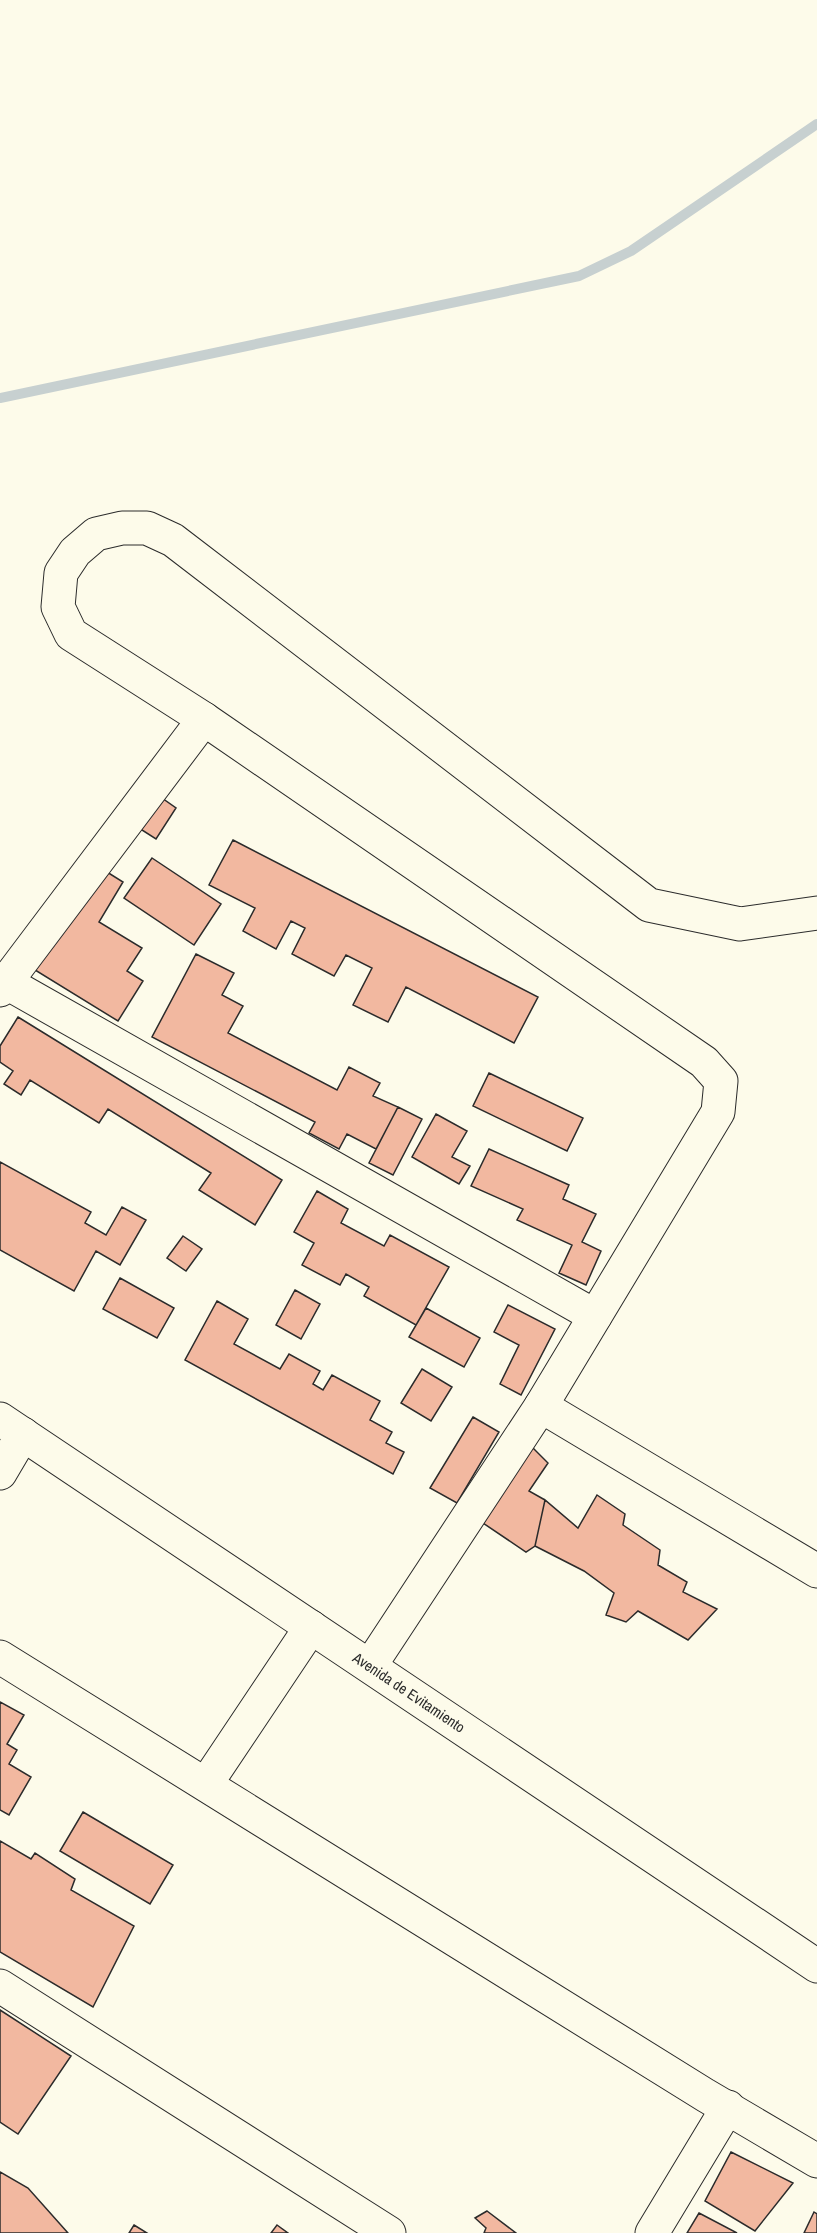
<svg xmlns="http://www.w3.org/2000/svg" width="817" height="2233" viewBox="0 0 817 2233" font-family="'Archivo Narrow',sans-serif">
  <style>
    .lines { fill: none; stroke-linecap: round; stroke-linejoin: round }
    .stream { stroke: #c7d0d0; stroke-width: 10 }
    .building { fill: #f2b8a0; stroke: #2b2b2b; stroke-width: 1.5 }
    .minor-casing { stroke: #2b2b2b; stroke-width: 35 }
    .minor { stroke: #fdfbea; stroke-width: 33 }
    .labels { text-anchor: middle; stroke-width: 4.5; stroke-linejoin: round; paint-order: stroke }
    .street-label { font-size: 15px; fill: #2b2b2b; stroke: #fdfbea }
  </style>
  <rect width="100%" height="100%" fill="#fdfbea"/>
  <g class="lines">
    <path class="stream" d="M0,398L579,276L631,251L817,124"/>
  </g>
  <path class="building" d="M152,791L176,808L156,839L131,823Z
    M233,840L538,997L514,1043L406,987L388,1022L353,1005L372,968L346,955L334,976L292,954L305,928L291,921L276,949L243,931L255,908L209,885Z
    M152,858L221,904L194,945L124,898Z
    M99,867L123,882L99,922L142,948L127,971L143,981L118,1021L35,970Z
    M196,954L234,973L222,995L243,1006L228,1033L337,1090L349,1067L380,1083L373,1096L398,1107L376,1149L347,1134L339,1149L309,1133L315,1122L152,1037Z
    M18,1017L282,1180L255,1225L199,1190L211,1173L108,1109L99,1123L30,1080L21,1095L4,1084L13,1071L0,1062V1046Z
    M489,1073L583,1118L567,1151L473,1106Z
    M398,1107L422,1119L393,1175L369,1163Z
    M436,1114L467,1131L452,1157L470,1166L459,1184L412,1157Z
    M489,1149L569,1185L563,1199L596,1214L582,1242L601,1251L586,1285L559,1273L572,1245L517,1220L523,1209L471,1186Z
    M0,1162L91,1212L85,1223L106,1235L122,1207L146,1220L120,1265L96,1251L74,1291L0,1250Z
    M317,1191L348,1209L341,1223L384,1246L390,1235L449,1267L416,1325L364,1296L369,1287L346,1274L340,1285L302,1265L314,1243L294,1232Z
    M183,1236L202,1249L186,1271L167,1258Z
    M120,1278L174,1308L157,1338L103,1309Z
    M295,1290L320,1304L301,1339L276,1325Z
    M217,1301L248,1319L234,1344L280,1369L289,1354L320,1371L313,1384L323,1390L332,1375L380,1401L370,1420L392,1432L386,1443L404,1452L393,1474L185,1360Z
    M508,1305L555,1329L521,1395L500,1384L519,1345L494,1332Z
    M426,1308L480,1338L464,1367L409,1337Z
    M422,1369L452,1387L431,1421L401,1403Z
    M473,1417L499,1432L457,1503L430,1488Z
    M525,1440L548,1463L529,1491L545,1500L535,1546L526,1552L477,1519Z
    M597,1495L625,1514L623,1525L660,1550L658,1565L687,1582L683,1592L717,1609L688,1640L638,1611L626,1622L606,1615L614,1593L584,1571L535,1546L545,1500L578,1528Z
    M0,1702L24,1715L7,1744L17,1750L9,1764L31,1777L9,1815L0,1810Z
    M83,1812L173,1865L150,1904L60,1851Z
    M0,1841L31,1859L35,1853L75,1879L71,1890L134,1926L93,2007L0,1952Z
    M0,2010L71,2056L18,2134L0,2122Z
    M731,2152L793,2183L755,2231L705,2201Z
    M0,2172L28,2188L68,2233H0Z
    M487,2211L516,2233H484L486,2228L475,2218Z
    M814,2212L817,2214V2233H804Z
    M699,2213L737,2233H687Z
    M134,2225L147,2233H129Z
    M277,2225L288,2233H271Z"/>
  <g class="lines">
    <g class="minor-casing">
      <g id="minor">
        <path d="M0,979L595,1316"/>
        <path d="M0,990L204,719"/>
        <path d="M541,1406L817,1571"/>
        <path id="s1" d="M0,1419L817,1966"/>
        <path d="M0,1473L23,1434"/>
        <path d="M0,1657L705,2095L817,2161"/>
        <path d="M370,1666L541,1406L718,1112L721,1081L704,1062L204,719L71,634L58,607L61,573L75,552L96,534L122,528H147L173,540L649,905L740,924L817,913"/>
        <path d="M206,1784L311,1627"/>
        <path d="M0,1986L389,2233"/>
        <path d="M652,2233L728,2107"/>
      </g>
    </g>
    <use href="#minor" class="minor"/>
  </g>
  <g class="labels">
    <g class="street-label">
      <text dy="5" stroke="none"><textPath href="#s1" startOffset="492">Avenida de Evitamiento</textPath></text>
    </g>
  </g>
</svg>
